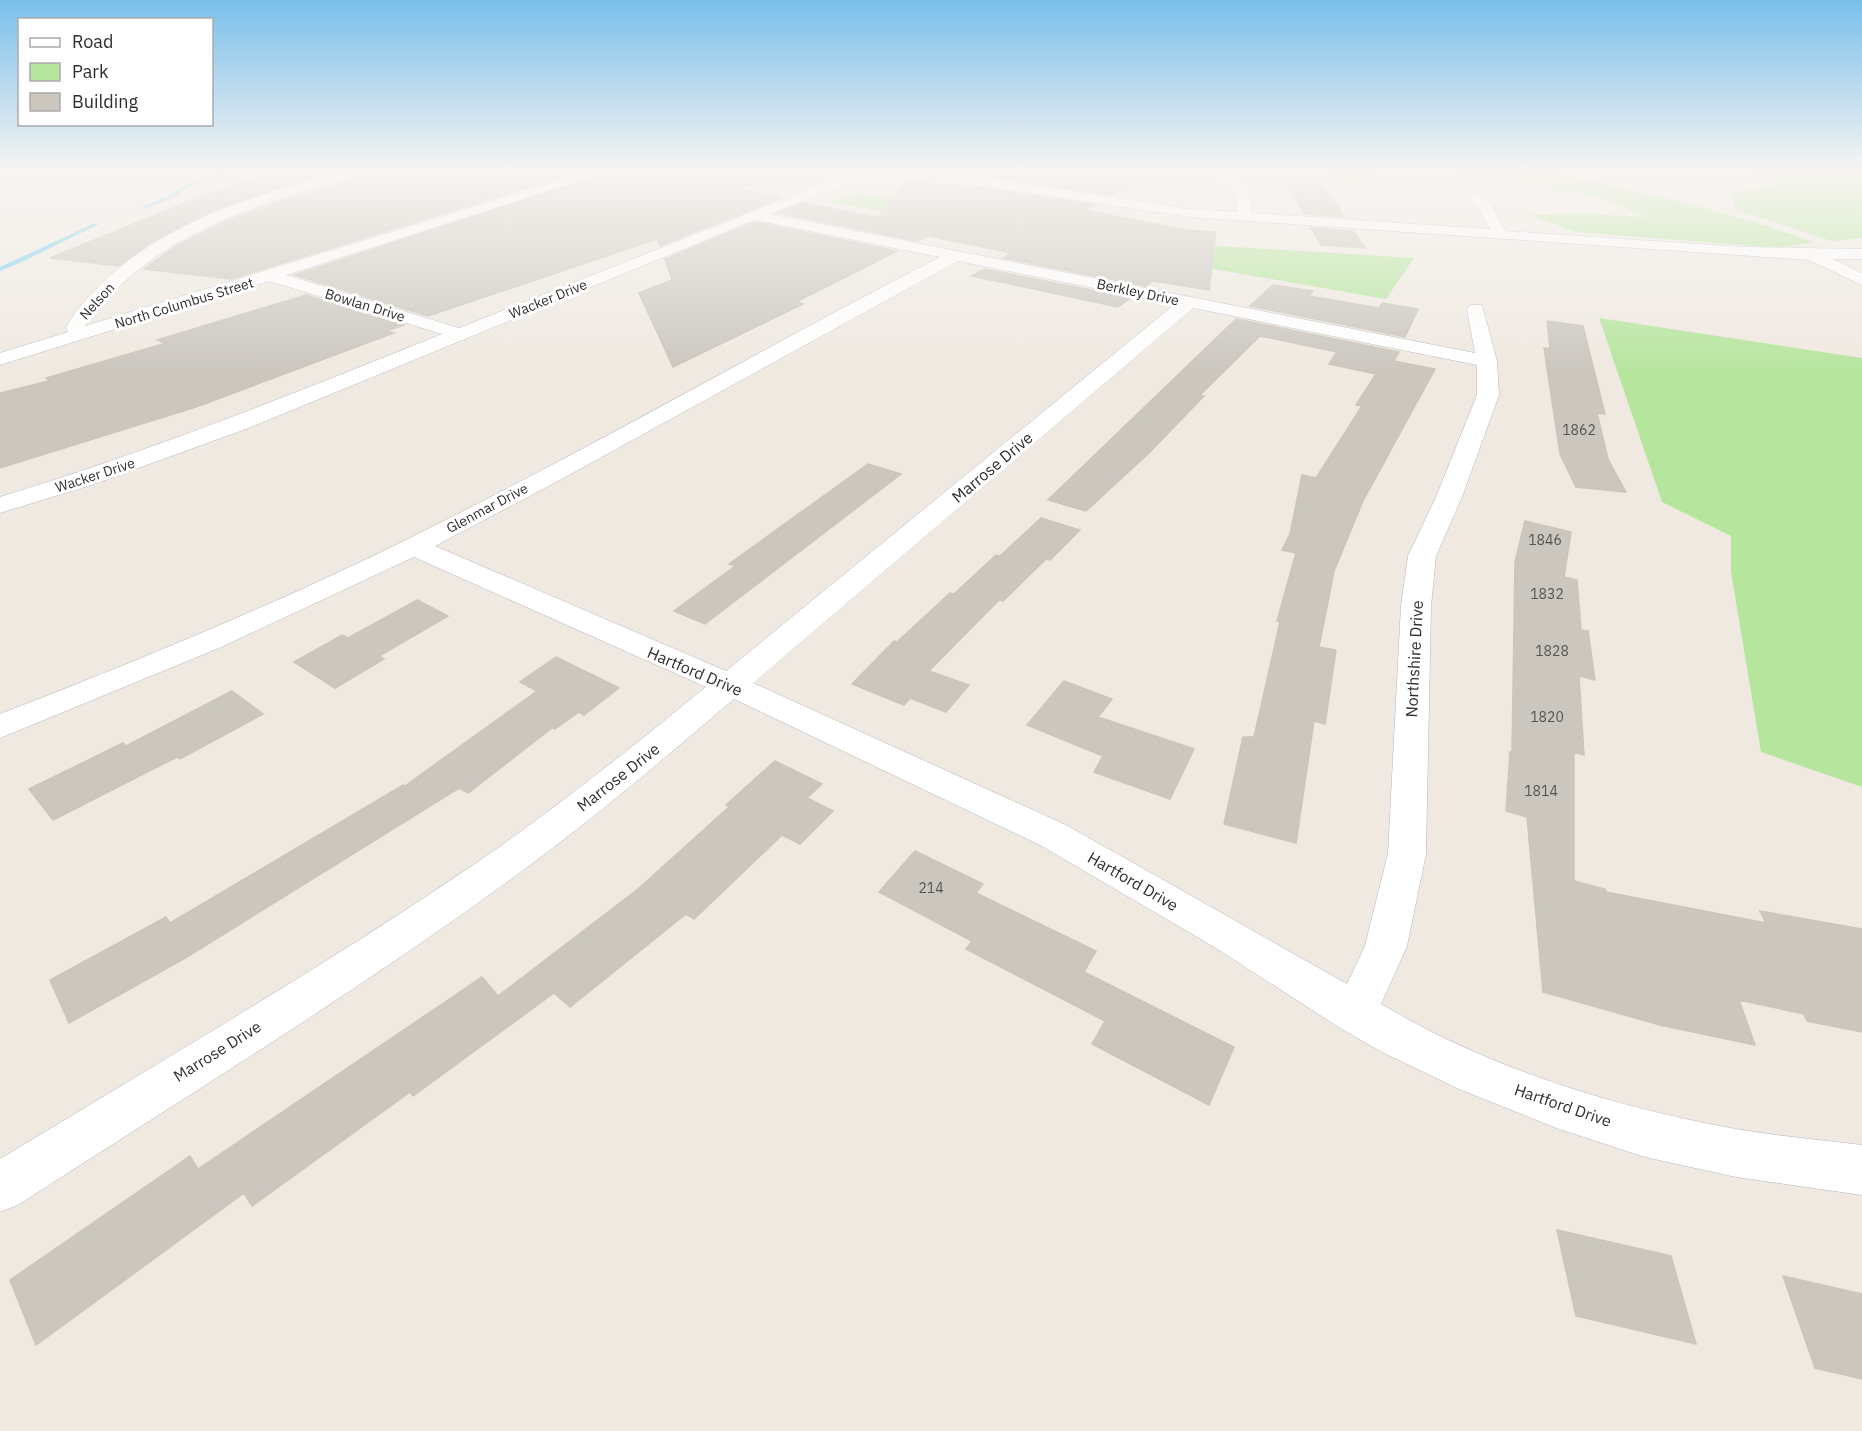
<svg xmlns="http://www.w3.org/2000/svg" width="1862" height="1431" viewBox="0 0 1862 1431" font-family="'IBM Plex Sans',sans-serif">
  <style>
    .green { fill: #b6e59e }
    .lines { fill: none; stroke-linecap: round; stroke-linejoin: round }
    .stream { fill: #75cff0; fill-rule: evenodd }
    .building { fill: #cbc7bf; stroke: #cbc5ba; stroke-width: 1.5 }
    .street-casing { stroke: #b4b7c1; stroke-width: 1 }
    .street { fill: #fff; fill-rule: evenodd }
    .labels { text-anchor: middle; stroke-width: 6; stroke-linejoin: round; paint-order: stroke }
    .far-street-label { font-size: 14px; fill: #2e2e2e; stroke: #fff }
    .number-label { font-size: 14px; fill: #555452 }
    .street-label { font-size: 16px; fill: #2e2e2e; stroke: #fff }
  </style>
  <rect width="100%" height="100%" fill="#efe9e1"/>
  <path class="green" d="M1314,170H1556V173C1643,192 1731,212 1814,242L1780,248L1577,232L1529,215L1588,214L1646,217L1603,198L1510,180L1412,171L1378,174L1362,184L1335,181Z
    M1724,170H1862V238L1832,241L1737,210L1730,193L1780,185L1752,175Z
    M858,193L1009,214L1171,243L1414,258L1386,299L829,202Z
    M1599,318L1862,358V787L1761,752L1731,572V536L1662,502Z"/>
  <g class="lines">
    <path class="stream" d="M232,170H239L188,188L176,196L146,208L142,207L172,194L184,186Z
      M95,223L99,224L26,260L0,271V267Z"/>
  </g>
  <path class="building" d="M280,170H335L214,210L153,241L119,266L50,258L211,192V194Z
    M367,170H584L231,279L144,269L176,246L224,222L275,203L345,182Z
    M616,170H770L771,180L739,189L781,198L660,246L657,239L428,316L294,275Z
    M1011,170H1154L1112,195L995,177Z
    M1279,170H1313L1344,217L1304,214Z
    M906,183L972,186L1095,205L1085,210L1186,230L1216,232L1209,290L1153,281L1146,286L1003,258L1012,253L928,236L917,241L777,213L804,203L878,217Z
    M754,222L897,251L796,302L803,304L673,367L639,293L672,280L665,259Z
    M1311,228L1353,231L1365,248L1321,245Z
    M985,269L1131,298L1118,307L972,276Z
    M1273,285L1313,291L1309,296L1379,308L1382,303L1418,309L1405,337L1250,306Z
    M306,295L404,325L386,331L394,333L196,407L0,468V393L49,381L46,378L166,343L157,340Z
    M1236,319L1399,352L1394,361L1435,369L1363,501L1334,571L1319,647L1336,650L1325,724L1314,721L1296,843L1224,824L1243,737H1254L1280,622L1277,621L1296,553L1282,550L1290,534L1302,475L1316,478L1362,406L1356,405L1376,374L1329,364L1337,352L1260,336L1200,395L1204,396L1150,452L1086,511L1048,500Z
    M1547,321L1583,326L1605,414L1597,413L1608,459L1626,492L1576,487L1560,454L1544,348L1550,349Z
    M868,464L901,474L705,624L674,611L735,566L729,564Z
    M1041,518L1080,530L1050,560L1046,559L1003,601L999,600L929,671L969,685L946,712L910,698L904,705L852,684L894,641L897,642L950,593L954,594L996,555L1000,556Z
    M1525,521L1571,532L1564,577L1577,580L1581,630L1588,631L1595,680L1579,676L1584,755L1574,752V881L1605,889L1606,892L1766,923L1760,911L1862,929V1032L1807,1021L1804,1014L1739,1000L1755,1045L1660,1025L1543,992L1527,817L1506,811L1510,752L1512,753L1515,562Z
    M417,600L448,616L379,656L384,659L335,688L294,662L342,635L348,638Z
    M556,657L619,688L584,715L579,712L555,729L552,728L468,793L459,788L187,957L69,1023L50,980L166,917L170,923L403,785L405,786L537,691L520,682Z
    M1064,681L1112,699L1098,717L1194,749L1170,799L1094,772L1103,756L1027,725Z
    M232,691L263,714L180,759L177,757L53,820L29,789L123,743L126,746Z
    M775,761L822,784L807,798L833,811L800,844L782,835L694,919L686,914L570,1007L554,993L413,1096L410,1092L252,1206L244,1193L36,1345L10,1280L190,1156L198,1169L482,977L498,996L638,889L729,807L726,805Z
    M915,851L983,884L976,893L1096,951L1084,972L1234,1047L1209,1105L1092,1044L1105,1021L966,949L972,941L879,892Z
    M1557,1230L1671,1256L1696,1344L1576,1316Z
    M1783,1276L1862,1294V1379L1815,1368Z"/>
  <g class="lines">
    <g class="street-casing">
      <path id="street" d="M0,170H10L0,175Z
        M344,170H365C354,180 317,187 301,192C230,214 163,240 111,295C101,304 91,314 85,326L593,170H614L286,275L459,328L827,182L860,175L935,170L1189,209L1237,212L1236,193L1216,176L1223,172L1248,189L1252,213L1490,229L1478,208L1467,198L1474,194L1489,202L1506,231L1744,247L1862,249V259H1833L1862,273V285L1809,260L1189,217L933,178L860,183L836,188L769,214L1475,353L1467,309L1470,305H1482L1497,361L1499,395L1462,497L1436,556L1431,606L1426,854L1407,946L1381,1004C1488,1068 1613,1107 1736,1129C1777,1136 1820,1140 1862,1145V1195L1736,1177L1645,1157L1559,1129L1459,1089L1382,1052L1340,1028L1216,948L1040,845L734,699C660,762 586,825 507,882C349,997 182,1099 18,1205L0,1212V1159C161,1061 324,967 479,861C558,807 632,747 706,687L414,557L219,648L0,738V714C137,661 274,605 406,540C586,451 761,349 940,257L754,220L246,429L94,484L0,513V497C151,451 296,393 442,334L269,281L0,365V353L68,332L66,328C74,311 87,299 100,285C167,219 257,196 344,170ZM958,261L1175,304L726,671L435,546L558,481ZM1193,308L1477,365V395L1436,497L1408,556L1401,606L1388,854L1365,946L1347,984L1066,825L753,683Z"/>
    </g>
    <use href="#street" class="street"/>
  </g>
  <linearGradient id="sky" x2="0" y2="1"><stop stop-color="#7abfeb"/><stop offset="0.46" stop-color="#f8f5f2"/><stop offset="1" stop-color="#f8f5f2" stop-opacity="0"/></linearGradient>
  <rect width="1862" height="371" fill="url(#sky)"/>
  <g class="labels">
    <g class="far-street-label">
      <text transform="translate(1138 292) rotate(12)" y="5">Berkley Drive</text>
      <text transform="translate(548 299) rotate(-22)" y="5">Wacker Drive</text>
      <text transform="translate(97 301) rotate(-48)" y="5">Nelson</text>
      <text transform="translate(184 303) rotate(-17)" y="5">North Columbus Street</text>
      <text transform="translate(365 305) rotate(17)" y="5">Bowlan Drive</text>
      <text transform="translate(95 475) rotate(-18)" y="5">Wacker Drive</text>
      <text transform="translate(487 508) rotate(-28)" y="5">Glenmar Drive</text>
    </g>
    <g class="number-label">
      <text x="1579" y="435">1862</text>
      <text x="1545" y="545">1846</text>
      <text x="1547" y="599">1832</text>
      <text x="1552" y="656">1828</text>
      <text x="1547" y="722">1820</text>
      <text x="1541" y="796">1814</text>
      <text x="931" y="893">214</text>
    </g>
    <g class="street-label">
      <text transform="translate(992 467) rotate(-40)" y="6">Marrose Drive</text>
      <text transform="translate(1414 659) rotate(-87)" y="6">Northshire Drive</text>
      <text transform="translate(695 671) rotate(23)" y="6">Hartford Drive</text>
      <text transform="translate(618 777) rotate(-38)" y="6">Marrose Drive</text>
      <text transform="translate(1133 881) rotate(30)" y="6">Hartford Drive</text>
      <text transform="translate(217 1051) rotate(-32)" y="6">Marrose Drive</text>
      <text transform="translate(1563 1105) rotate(19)" y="6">Hartford Drive</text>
    </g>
  </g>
  <rect x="18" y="18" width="195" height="108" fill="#ffffff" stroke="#ababab" stroke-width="1.5"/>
  <rect x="30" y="38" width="30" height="9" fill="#ffffff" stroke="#ababab" stroke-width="1.5"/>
  <text x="72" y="48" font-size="18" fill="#2e2e2e">Road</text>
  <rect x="30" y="63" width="30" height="18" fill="#b6e59e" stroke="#ababab" stroke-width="1.5"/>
  <text x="72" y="78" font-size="18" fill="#2e2e2e">Park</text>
  <rect x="30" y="93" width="30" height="18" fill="#cbc7bf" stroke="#ababab" stroke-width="1.5"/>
  <text x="72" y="108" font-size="18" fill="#2e2e2e">Building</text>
</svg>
